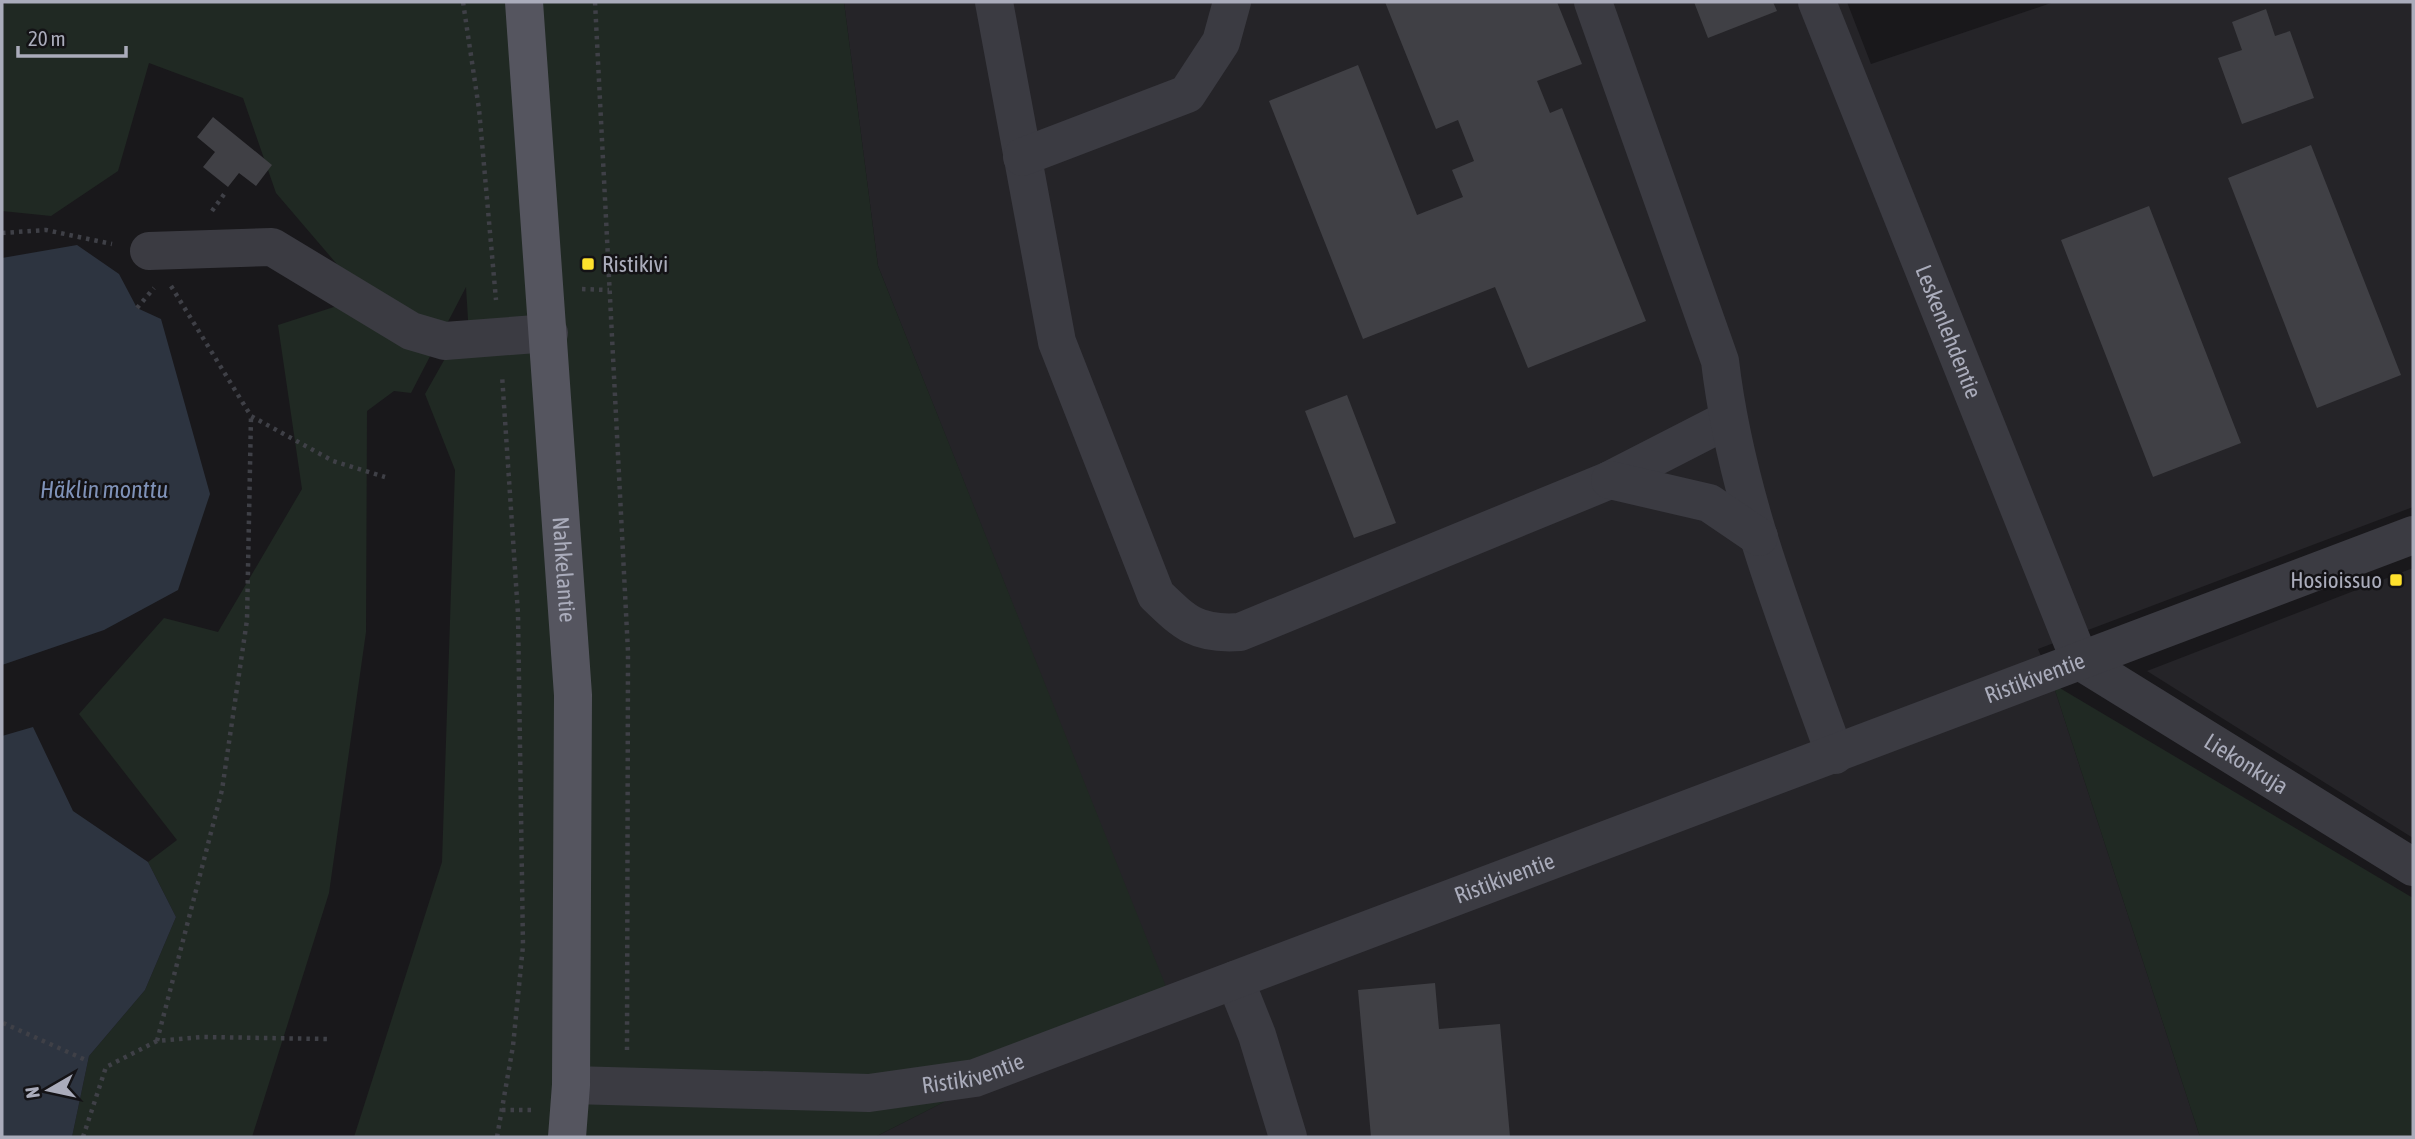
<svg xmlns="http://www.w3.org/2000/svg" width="2415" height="1139" viewBox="0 0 2415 1139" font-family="'Asap Condensed',sans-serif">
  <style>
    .built { fill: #252428 }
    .green { fill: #202923 }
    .water { fill: #2d3440 }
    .building { fill: #404045 }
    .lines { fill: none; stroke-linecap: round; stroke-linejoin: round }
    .path { stroke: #3f4047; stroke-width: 4.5; stroke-dasharray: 3.5 5; stroke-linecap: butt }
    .minor { stroke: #3b3b42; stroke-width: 38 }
    .major { stroke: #55555f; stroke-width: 38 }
    .poi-dot { fill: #fee12d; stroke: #141316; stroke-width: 2.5 }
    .labels { text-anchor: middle; stroke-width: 5; stroke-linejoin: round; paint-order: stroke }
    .poi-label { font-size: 23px; fill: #aaacbb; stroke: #141316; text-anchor: start }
    .street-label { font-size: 23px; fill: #aaacbb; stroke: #141316 }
    .water-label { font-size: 24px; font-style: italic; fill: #7f92b8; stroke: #141316 }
  </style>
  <rect width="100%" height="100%" fill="#19181b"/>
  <path class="built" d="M844,2H1847L1871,64L2054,2H2413V507L2038,649L2053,684L2200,1137H875L1166,989L878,266Z
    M2413,568V838L2147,671Z"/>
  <path class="green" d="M10,2H844L878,266L1167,989L875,1137H354L442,862L455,470L425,394L447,355L470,352L466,287L411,393L394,391L367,411L366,632L329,893L252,1137H72L89,1056L145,990L176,917L148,862L177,840L79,714L164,618L218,632L302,489L278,325L365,297L276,193L243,98L149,63L118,171L51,216L2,211V5Z
    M2053,684L2413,898V1137H2200Z"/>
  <path class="water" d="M77,245L119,274L137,308L161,319L210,494L178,590L104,630L2,665V258Z
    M33,727L73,811L148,862L176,917L145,990L89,1056L72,1137H2V736Z"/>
  <path class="building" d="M1385,2H1557L1582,64L1537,81L1550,113L1562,108L1646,321L1528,368L1495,287L1363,339L1269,101L1358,65L1417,215L1463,197L1452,170L1474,161L1458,120L1436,129Z
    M1694,2H1773L1777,11L1708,38Z
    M2266,9L2275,36L2290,31L2314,98L2242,124L2218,58L2242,50L2232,22Z
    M213,117L272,165L256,186L239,173L228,187L203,167L215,152L197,137Z
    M2311,145L2401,375L2317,408L2228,178Z
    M2149,206L2241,443L2153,477L2061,240Z
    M1347,395L1396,523L1354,538L1305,411Z
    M1435,983L1439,1029L1500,1024L1510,1137H1371L1358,990Z"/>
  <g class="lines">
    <path class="path" d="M463,2L479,109L496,300
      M595,2L628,652L627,1050
      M212,211L225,193
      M2,233L46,230L112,244
      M171,286L251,416L333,461L385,477
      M582,289L609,290
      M137,308L154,288
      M3,1023L88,1061
      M157,1041L222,790L247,620L251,416
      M502,1110H532
      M83,1137L106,1067L157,1041L203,1037L328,1039
      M497,1137L513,1046L523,946L518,614L502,375"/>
    <g class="minor">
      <path d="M994,2L1057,342L1156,595C1185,623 1197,635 1240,632L1610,480L1727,420"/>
      <path d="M1593,2L1720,361C1736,498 1789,626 1835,755"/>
      <path id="s1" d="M1817,2L2080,661L2413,867"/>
      <path d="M1022,157L1187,94L1221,42L1232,2"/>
      <path d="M149,251L272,247L411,331L445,341L549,333"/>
      <path d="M1610,480L1709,503L1759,537"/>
      <path d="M1235,980L1257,1035L1288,1137"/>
      <path id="s2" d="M571,1085L869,1093L975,1078L2413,535"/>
    </g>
    <path class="major" id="s3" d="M524,2L573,695L571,1085L567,1137"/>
  </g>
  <g class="poi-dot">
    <rect x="581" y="257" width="14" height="14" rx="3.5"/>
    <rect x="2389" y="573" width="14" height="14" rx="3.5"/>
  </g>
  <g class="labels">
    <g class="poi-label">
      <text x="602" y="272">Ristikivi</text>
      <text x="2382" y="588" text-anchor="end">Hosioissuo</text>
    </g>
    <g class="street-label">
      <text dy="8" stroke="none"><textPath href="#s1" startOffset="355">Leskenlehdentie</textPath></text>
      <text dy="8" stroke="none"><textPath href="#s3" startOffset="569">Nahkelantie</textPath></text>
      <text dy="8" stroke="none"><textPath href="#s2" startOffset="1538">Ristikiventie</textPath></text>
      <text dy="8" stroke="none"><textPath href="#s1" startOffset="905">Liekonkuja</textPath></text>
      <text dy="8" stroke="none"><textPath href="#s2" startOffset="971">Ristikiventie</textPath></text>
      <text dy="8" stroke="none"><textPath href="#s2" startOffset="404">Ristikiventie</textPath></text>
    </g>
    <g class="water-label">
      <text x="104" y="498">Häklin monttu</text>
    </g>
  </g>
  <rect width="2415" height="1139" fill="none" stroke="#aaacbb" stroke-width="7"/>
  <g transform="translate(49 1090) rotate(261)" stroke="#141316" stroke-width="5" paint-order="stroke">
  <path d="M0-5L12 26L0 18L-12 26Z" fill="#aaacbb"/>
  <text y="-10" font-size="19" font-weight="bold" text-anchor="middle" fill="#aaacbb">N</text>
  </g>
  <path d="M18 46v10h108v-10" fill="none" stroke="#aaacbb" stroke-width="3.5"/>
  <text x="28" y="46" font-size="21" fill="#aaacbb" stroke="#141316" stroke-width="5" paint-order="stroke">20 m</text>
</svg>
